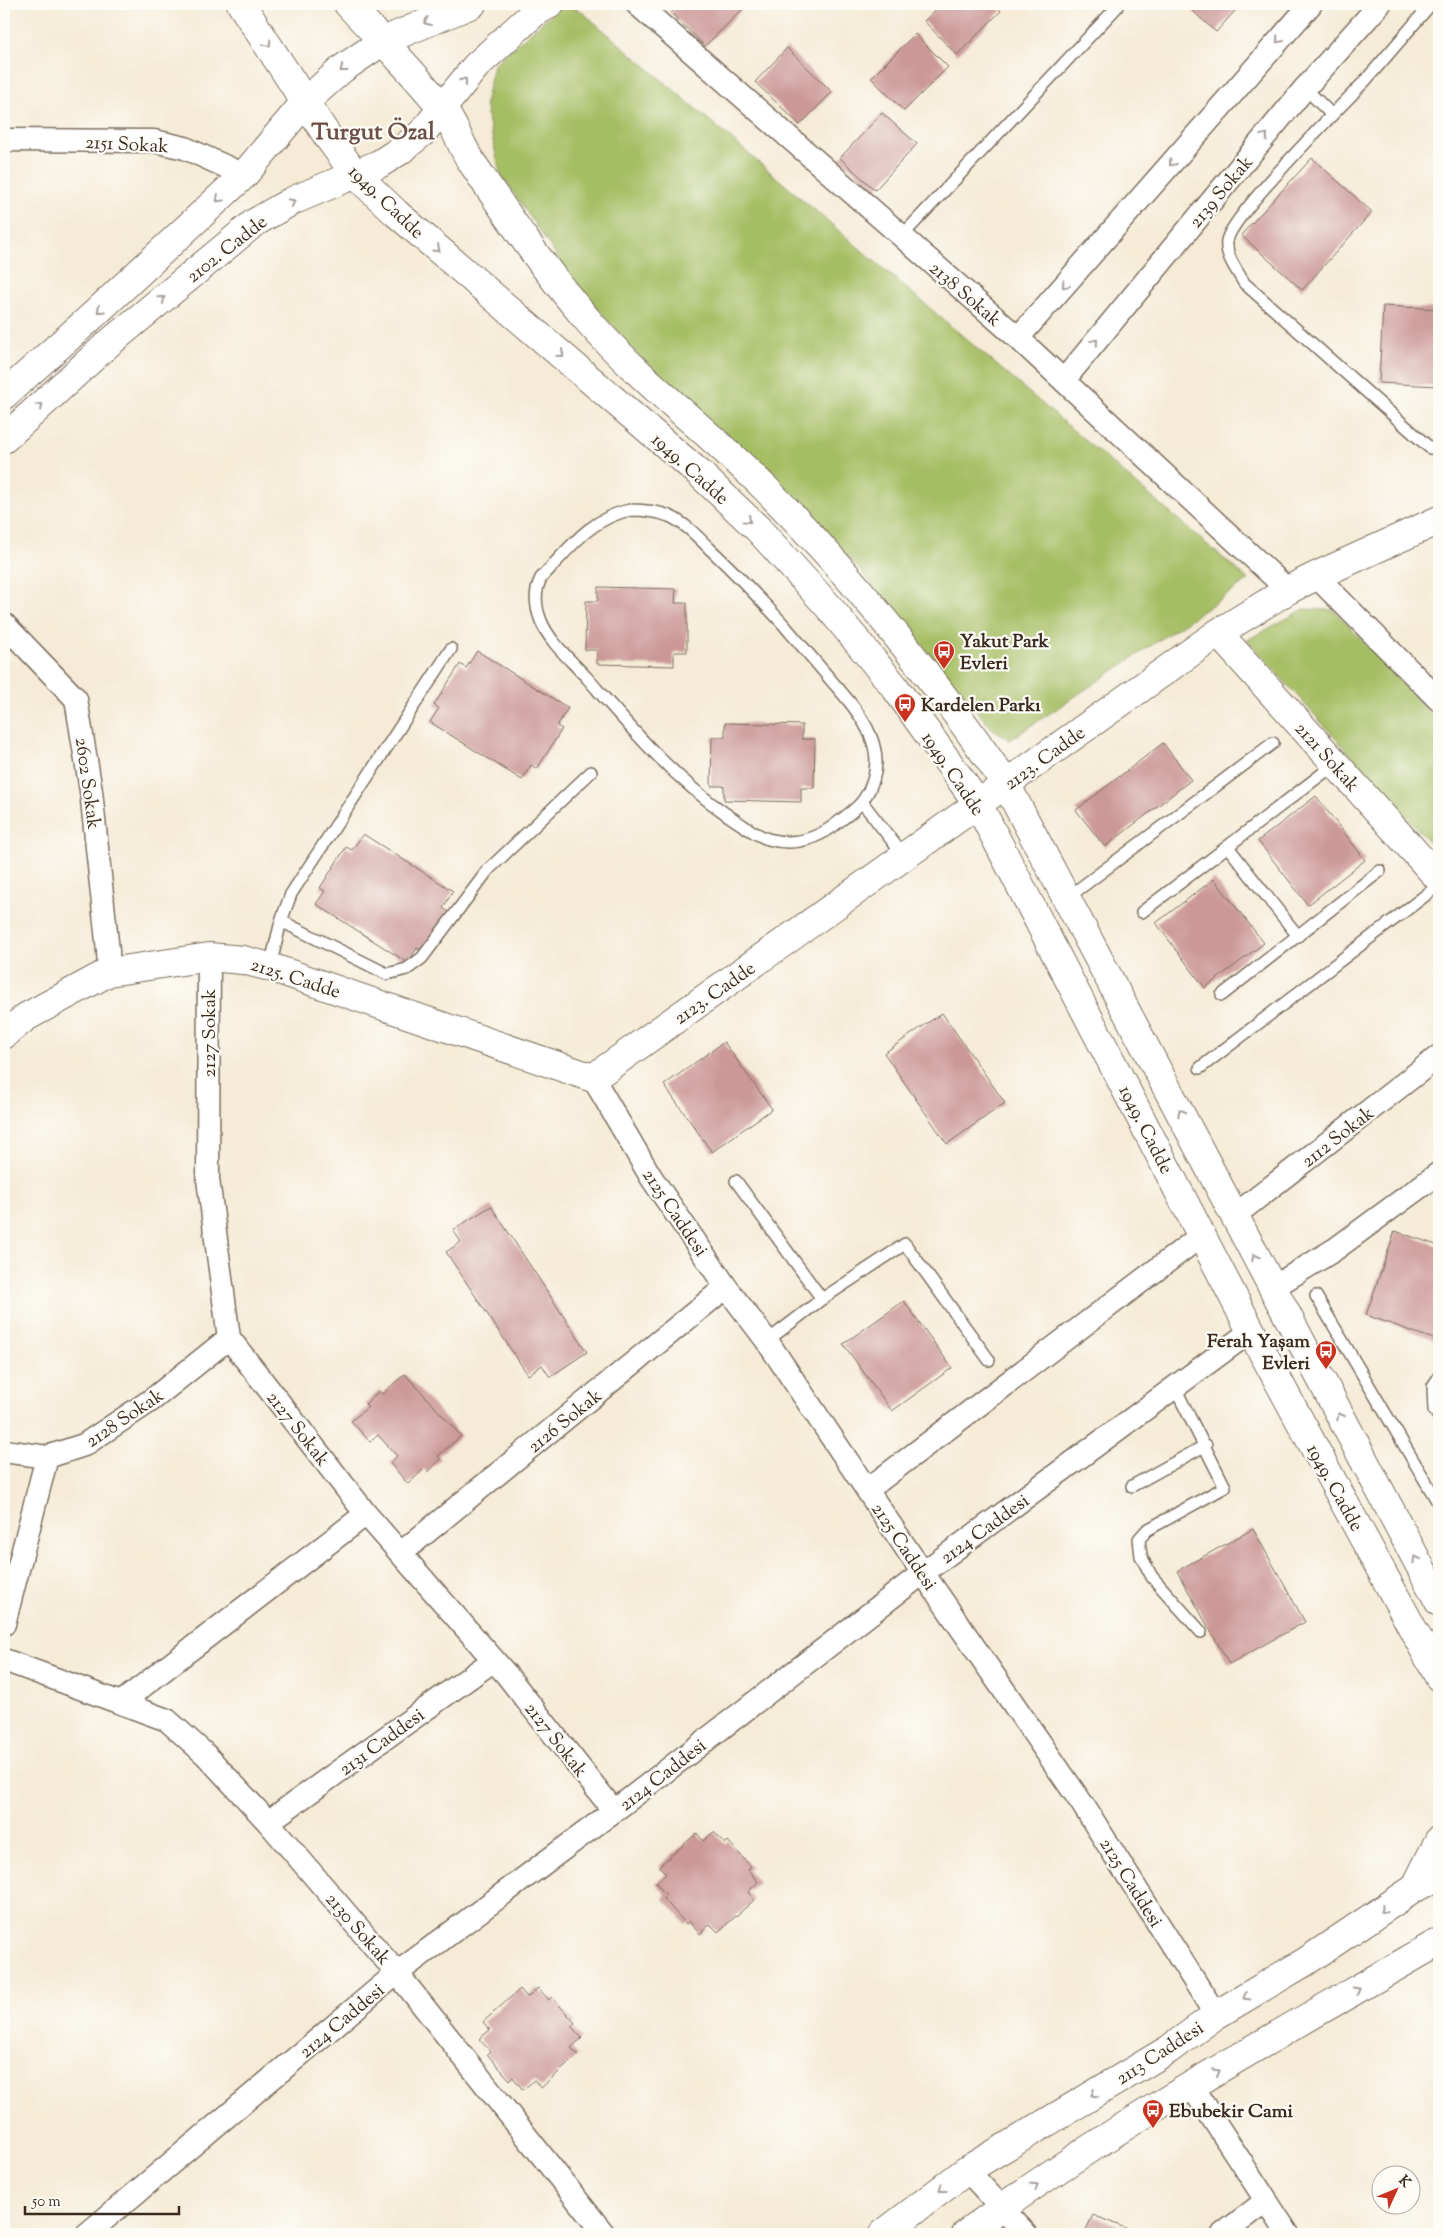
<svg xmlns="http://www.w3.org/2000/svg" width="1443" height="2238" viewBox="0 0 1443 2238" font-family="'Sorts Mill Goudy',serif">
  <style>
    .green { fill: #a6be64; stroke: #707441 }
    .building { fill: #cb9896 }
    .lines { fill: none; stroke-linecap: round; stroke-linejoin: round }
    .lane-casing { stroke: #7c6e5e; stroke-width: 14 }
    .street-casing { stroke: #7c6e5e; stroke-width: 25 }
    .secondary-casing { stroke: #7c6e5e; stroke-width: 30 }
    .lane { stroke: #fff; stroke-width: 11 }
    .street { stroke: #fff; stroke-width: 22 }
    .secondary { stroke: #fff; stroke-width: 28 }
    .oneway { stroke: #a79f9a }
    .labels { text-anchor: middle; stroke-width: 4.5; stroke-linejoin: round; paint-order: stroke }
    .street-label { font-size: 19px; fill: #3b2a1e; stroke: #fdfcf7 }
    .poi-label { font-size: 19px; font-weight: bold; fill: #3b2a1e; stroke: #fdfcf7; text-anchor: start }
    .district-label { font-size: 24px; font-weight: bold; fill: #6d5048; stroke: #fdfcf7 }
  </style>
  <rect width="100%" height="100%" fill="#fdfcf7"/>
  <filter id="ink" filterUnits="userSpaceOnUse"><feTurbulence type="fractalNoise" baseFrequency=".02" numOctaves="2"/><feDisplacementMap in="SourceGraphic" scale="10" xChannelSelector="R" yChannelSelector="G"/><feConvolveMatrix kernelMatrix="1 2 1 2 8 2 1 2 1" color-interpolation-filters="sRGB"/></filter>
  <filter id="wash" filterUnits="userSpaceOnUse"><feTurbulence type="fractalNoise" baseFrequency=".0096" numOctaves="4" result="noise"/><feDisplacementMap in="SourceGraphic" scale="20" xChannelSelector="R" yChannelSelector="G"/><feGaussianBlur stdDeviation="1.12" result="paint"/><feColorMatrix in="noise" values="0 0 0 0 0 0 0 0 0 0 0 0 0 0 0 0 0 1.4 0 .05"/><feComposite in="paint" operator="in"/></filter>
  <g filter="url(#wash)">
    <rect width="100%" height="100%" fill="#f5ebd6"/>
    <path class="green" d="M563,4L581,11L1249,580L1010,740L990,727L855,564L629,346L568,273L500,173L485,104L494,64Z
      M1304,609L1334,610L1439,723V853L1247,640Z"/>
    <g id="blocks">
      <path class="building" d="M681,4H748L705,46L671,13Z
        M942,4H994L1001,11L957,55L924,21Z
        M1185,4H1241L1216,32Z
        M915,34L948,67L904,111L871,78Z
        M787,48L832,92L800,125L755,82Z
        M882,113L917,144L875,190L840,158Z
        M1312,158L1372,212L1302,290L1241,235Z
        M1383,306L1439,309V386L1379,383Z
        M598,587L676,589L675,603H687V652H674V666L597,664V650H585L586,601H598Z
        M477,651L568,708L557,726L562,729L537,769L531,765L522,780L430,722L439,708L434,705L460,664L466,668Z
        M725,723L802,725V739H815L814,788H801V802L724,800V786H711L712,737H725Z
        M1163,743L1191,780L1105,847L1076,810Z
        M1316,796L1365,860L1308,905L1258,841Z
        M363,834L453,891L443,908L449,912L423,952L417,948L408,963L316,904L325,891L320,888L346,847L352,850Z
        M1214,879L1264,943L1205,988L1156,923Z
        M942,1013L1005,1103L947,1144L884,1053Z
        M724,1042L772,1109L712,1152L664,1085Z
        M491,1206L587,1352L550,1377L542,1365L528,1375L446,1252L461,1242L453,1230Z
        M1395,1231L1439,1246V1341L1366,1315Z
        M904,1301L952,1368L892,1411L843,1344Z
        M405,1374L461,1436L438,1456L441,1459L427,1472L424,1469L408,1484L390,1463L397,1456L378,1435L370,1442L351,1421L368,1407L365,1404L379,1391L382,1394Z
        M1253,1529L1305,1622L1229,1664L1177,1571Z
        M714,1832L725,1844L728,1841L751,1867L748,1870L758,1882L748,1892L754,1900L718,1932L710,1924L700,1934L689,1921L686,1924L663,1898L666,1895L656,1883L666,1874L659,1866L697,1833L703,1841Z
        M538,1988L549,2000L552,1997L575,2023L571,2026L582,2038L571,2048L578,2055L541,2088L534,2080L523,2090L513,2077L510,2080L487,2054L490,2051L479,2039L490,2030L483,2022L520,1989L527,1997Z
        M1093,2215L1140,2234H1084Z"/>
    </g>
  </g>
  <g filter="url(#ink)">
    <use href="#blocks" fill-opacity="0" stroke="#7c6e5e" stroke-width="1"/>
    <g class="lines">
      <g class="lane-casing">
        <path id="lane" d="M1431,4C1409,30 1387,56 1364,82C1341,106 1230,217 1227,241C1225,256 1237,270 1244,283L1430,448L1439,449
          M1305,88L1332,115
          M901,237L1117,7
          M630,510C644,510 656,511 669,516C685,523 698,537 710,549C736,573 760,599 784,625C799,643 815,661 830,679C860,713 895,752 864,799C859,807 849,814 841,820C820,838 796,847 768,839C753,834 740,823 726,814C672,777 631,728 588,679C572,661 550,643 541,621C535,606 534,592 541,578C568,550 590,518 630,510Z
          M862,802L904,856
          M1228,847L1298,936
          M1067,898L1273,743
          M1142,912L1335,764
          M281,921L387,974L407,969L422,958L488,870L591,772
          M270,967L281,921L291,894L451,649
          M1222,995L1380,871
          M1200,1068L1439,885
          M736,1181L822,1299
          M1316,1296L1439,1504
          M767,1341L822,1299L905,1244L989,1360
          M1439,1377L1433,1386L1434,1410L1439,1417
          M1175,1388L1225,1487L1147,1530L1139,1539L1141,1556L1152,1577L1201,1632
          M1132,1486L1206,1445"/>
      </g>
      <g class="street-casing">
        <path id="street" d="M637,4L1018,338L1288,590
          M4,140L154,141L185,148L244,175
          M1018,338L1311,4
          M1064,380L1305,88L1380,4
          M1316,576L1439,700
          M4,624L76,699L91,791L108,951L109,972
          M209,957L208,1179L229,1338L366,1514L506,1674L614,1811
          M593,1078L651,1177L726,1287L767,1341L910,1554L1083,1805L1216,2015
          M1234,1216L1439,1056
          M1272,1288L1334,1250L1439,1173
          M4,1451L47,1457L84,1445L153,1399L229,1338
          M867,1490L1202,1235
          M401,1553L726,1287
          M4,1624L47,1457
          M4,1660L167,1720L206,1755L268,1822L397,1973L604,2234
          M122,1702L366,1514
          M268,1822L494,1660
          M1192,2087L1288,2234
          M967,2170L1026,2234
          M87,2234L397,1973L614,1811L924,1572L1251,1331
          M1223,2234L1266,2201"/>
      </g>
      <g class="secondary-casing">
        <path id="secondary" d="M241,4L328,137L355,174L396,213L699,473L757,528L828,606L894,686L978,804L1251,1331L1439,1677
          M348,4C379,38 413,71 441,107C454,123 460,144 471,161C509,218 545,271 590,323C643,383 709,432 766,489C855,578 935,680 1006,784L1439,1602
          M4,395L89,319L244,175L306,101L342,69L383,41L472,4
          M4,439L108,344L254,223L292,201L379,164L401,150L423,132L476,66L534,13L550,4
          M1218,633L1439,879
          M4,1035L26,1017L109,972L209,957L243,960L270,967L593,1078L1218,633L1288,590L1316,576L1439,520
          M1415,1888L1439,1840
          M883,2234L967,2170L1168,2050L1216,2015L1305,1962L1415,1888L1439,1876
          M966,2234C1115,2123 1279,2035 1439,1942"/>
      </g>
      <use href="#lane" class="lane"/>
      <use href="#street" class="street"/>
      <use href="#secondary" class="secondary"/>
    </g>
    <defs><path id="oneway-chevron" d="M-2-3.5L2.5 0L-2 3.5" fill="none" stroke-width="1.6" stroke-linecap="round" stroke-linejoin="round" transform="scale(1.25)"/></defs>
    <g class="oneway">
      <use href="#oneway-chevron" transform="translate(427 22) rotate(157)"/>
      <use href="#oneway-chevron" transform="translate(1279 40) rotate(131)"/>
      <use href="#oneway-chevron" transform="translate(268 44) rotate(56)"/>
      <use href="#oneway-chevron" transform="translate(343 69) rotate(142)"/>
      <use href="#oneway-chevron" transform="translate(464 81) rotate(-52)"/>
      <use href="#oneway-chevron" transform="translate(1265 136) rotate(-50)"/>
      <use href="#oneway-chevron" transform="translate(1172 163) rotate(131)"/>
      <use href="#oneway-chevron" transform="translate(219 199) rotate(137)"/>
      <use href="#oneway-chevron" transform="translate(292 202) rotate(-27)"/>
      <use href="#oneway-chevron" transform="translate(437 249) rotate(41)"/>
      <use href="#oneway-chevron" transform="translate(1065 285) rotate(131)"/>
      <use href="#oneway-chevron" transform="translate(162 299) rotate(-40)"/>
      <use href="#oneway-chevron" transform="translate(100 310) rotate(137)"/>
      <use href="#oneway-chevron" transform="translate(1095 342) rotate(-50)"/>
      <use href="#oneway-chevron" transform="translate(561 354) rotate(41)"/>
      <use href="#oneway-chevron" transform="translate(40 406) rotate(-42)"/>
      <use href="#oneway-chevron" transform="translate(748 520) rotate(43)"/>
      <use href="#oneway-chevron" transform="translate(1181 1112) rotate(-117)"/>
      <use href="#oneway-chevron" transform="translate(1255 1257) rotate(-117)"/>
      <use href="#oneway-chevron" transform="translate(1340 1416) rotate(-118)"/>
      <use href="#oneway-chevron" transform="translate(1416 1559) rotate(-118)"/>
      <use href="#oneway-chevron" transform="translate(1383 1910) rotate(146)"/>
      <use href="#oneway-chevron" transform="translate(1357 1990) rotate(-30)"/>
      <use href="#oneway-chevron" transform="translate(1246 1997) rotate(149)"/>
      <use href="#oneway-chevron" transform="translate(1217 2072) rotate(-30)"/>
      <use href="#oneway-chevron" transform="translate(1094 2094) rotate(149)"/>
      <use href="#oneway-chevron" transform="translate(1035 2186) rotate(-34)"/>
      <use href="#oneway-chevron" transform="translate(942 2189) rotate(142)"/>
    </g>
  </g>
  <defs>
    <g id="bus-pin" transform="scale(1.125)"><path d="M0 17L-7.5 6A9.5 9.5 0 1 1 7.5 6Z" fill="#c8321e" stroke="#fdfcf7"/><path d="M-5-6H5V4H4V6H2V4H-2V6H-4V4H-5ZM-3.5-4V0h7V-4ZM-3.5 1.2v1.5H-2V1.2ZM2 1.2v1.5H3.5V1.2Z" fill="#fff"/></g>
  </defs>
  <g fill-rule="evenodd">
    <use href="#bus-pin" x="944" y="651"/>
    <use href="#bus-pin" x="905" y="704"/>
    <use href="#bus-pin" x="1326" y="1351"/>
    <use href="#bus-pin" x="1153" y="2110"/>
  </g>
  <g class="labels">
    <g class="street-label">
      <text transform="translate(127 143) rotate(3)" y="7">2151 Sokak</text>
      <text transform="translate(1220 191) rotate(-50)" y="7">2139 Sokak</text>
      <text transform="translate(387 201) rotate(44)" y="7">1949. Cadde</text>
      <text transform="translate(226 248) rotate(-38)" y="7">2102. Cadde</text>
      <text transform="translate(966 293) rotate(41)" y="7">2138 Sokak</text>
      <text transform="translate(691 468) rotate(42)" y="7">1949. Cadde</text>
      <text transform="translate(1328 756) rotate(48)" y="7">2121 Sokak</text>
      <text transform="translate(1044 757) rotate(-36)" y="7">2123. Cadde</text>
      <text transform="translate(954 773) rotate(56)" y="7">1949. Cadde</text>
      <text transform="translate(89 783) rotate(82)" y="7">2602 Sokak</text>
      <text transform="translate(296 977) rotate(18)" y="7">2125. Cadde</text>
      <text transform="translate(714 992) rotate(-35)" y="7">2123. Cadde</text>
      <text transform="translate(208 1033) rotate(-90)" y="7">2127 Sokak</text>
      <text transform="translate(1147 1129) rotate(63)" y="7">1949. Cadde</text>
      <text transform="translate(1337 1136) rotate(-38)" y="7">2112 Sokak</text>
      <text transform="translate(676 1212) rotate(56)" y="7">2125 Caddesi</text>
      <text transform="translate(124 1417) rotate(-34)" y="7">2128 Sokak</text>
      <text transform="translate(564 1420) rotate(-39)" y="7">2126 Sokak</text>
      <text transform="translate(299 1428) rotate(52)" y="7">2127 Sokak</text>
      <text transform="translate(1336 1487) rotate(61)" y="7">1949. Cadde</text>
      <text transform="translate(984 1528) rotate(-36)" y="7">2124 Caddesi</text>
      <text transform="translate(905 1546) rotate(56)" y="7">2125 Caddesi</text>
      <text transform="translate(557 1739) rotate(52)" y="7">2127 Sokak</text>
      <text transform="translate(381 1741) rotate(-36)" y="7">2131 Caddesi</text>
      <text transform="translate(662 1774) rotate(-38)" y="7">2124 Caddesi</text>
      <text transform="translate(1132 1882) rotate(58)" y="7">2125 Caddesi</text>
      <text transform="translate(359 1928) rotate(49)" y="7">2130 Sokak</text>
      <text transform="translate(341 2020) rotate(-40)" y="7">2124 Caddesi</text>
      <text transform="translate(1159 2052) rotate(-33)" y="7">2113 Caddesi</text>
    </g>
    <g class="poi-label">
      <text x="960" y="647">Yakut Park<tspan x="960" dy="22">Evleri</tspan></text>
      <text x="921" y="711">Kardelen Parkı</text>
      <text x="1310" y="1347" text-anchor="end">Ferah Yaşam<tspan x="1310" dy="22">Evleri</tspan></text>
      <text x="1169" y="2117">Ebubekir Cami</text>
    </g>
    <g class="district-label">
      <text x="373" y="139">Turgut Özal</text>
    </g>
  </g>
  <rect width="1443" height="2238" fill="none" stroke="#fdfcf7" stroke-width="20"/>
  <g transform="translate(1396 2190) rotate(46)"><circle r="24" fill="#fdfcf7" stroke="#afa8a0"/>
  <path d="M0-4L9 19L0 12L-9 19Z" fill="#c8321e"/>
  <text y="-8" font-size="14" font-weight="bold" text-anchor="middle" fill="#3b2a1e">K</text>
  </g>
  <path d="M25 2206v8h154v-8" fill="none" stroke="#3b2a1e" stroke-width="2.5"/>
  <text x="32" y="2206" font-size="15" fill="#3b2a1e" stroke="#fdfcf7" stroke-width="4" paint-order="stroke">50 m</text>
</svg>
